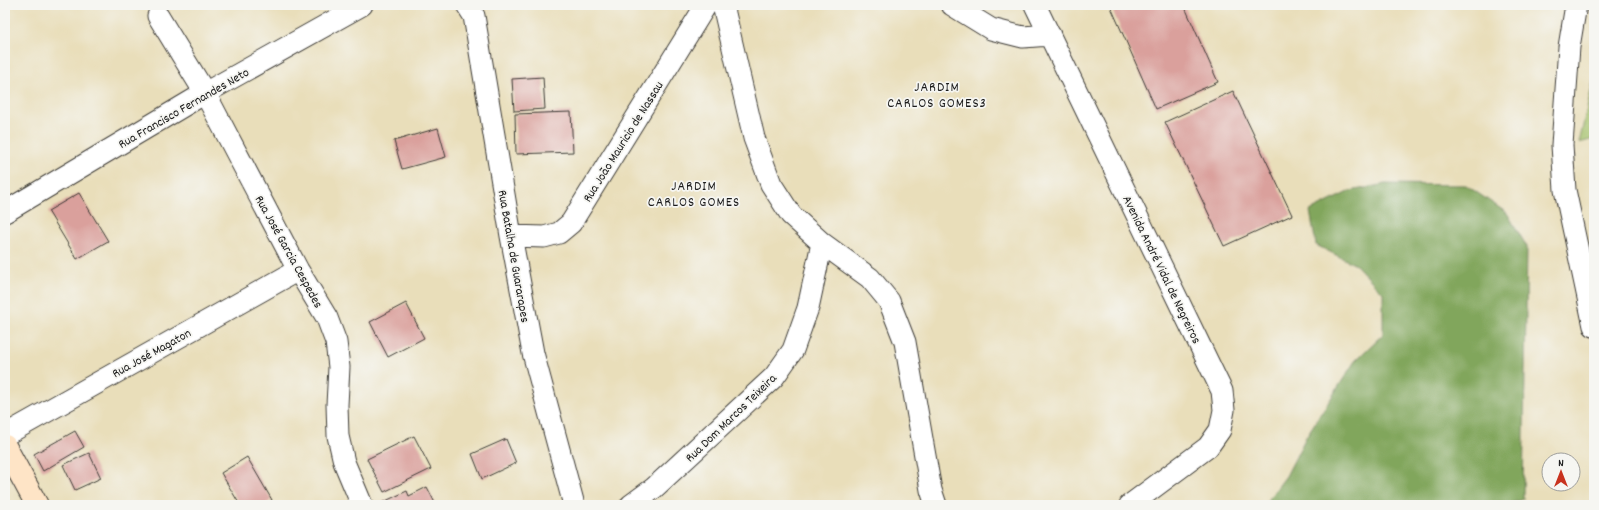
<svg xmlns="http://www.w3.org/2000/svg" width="1599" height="510" viewBox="0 0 1599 510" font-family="Dekko,sans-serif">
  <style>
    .green { fill: #a2bf66; stroke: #5f6e41 }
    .forest { fill: #81a65b; stroke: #4e613c }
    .building { fill: #daa09c }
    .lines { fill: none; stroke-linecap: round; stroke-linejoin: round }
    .street-casing { stroke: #3b3934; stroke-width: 23 }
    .secondary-casing { stroke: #3b3934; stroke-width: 24 }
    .street { stroke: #fff; stroke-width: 21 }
    .secondary { stroke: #fee4c6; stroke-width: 22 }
    .labels { text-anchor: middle; stroke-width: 3.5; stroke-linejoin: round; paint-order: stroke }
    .street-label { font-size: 13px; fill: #1c1c1c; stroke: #f6f6f2 }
    .neighbourhood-label { font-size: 14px; letter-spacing: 1px; fill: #1c1c1c; stroke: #f6f6f2 }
  </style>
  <rect width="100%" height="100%" fill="#f6f6f2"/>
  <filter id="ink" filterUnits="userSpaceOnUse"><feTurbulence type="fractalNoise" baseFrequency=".025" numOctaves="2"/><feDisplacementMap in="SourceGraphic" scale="8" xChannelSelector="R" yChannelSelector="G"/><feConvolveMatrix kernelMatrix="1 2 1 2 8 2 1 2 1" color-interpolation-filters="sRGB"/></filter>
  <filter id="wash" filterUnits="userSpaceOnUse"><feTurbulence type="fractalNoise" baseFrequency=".012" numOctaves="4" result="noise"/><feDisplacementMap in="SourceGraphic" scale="16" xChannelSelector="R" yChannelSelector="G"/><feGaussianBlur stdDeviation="0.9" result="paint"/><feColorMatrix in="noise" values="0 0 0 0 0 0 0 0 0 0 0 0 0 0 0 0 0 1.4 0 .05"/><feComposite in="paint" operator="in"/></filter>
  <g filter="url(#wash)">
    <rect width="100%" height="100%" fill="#e9deba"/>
    <path class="green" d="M1594,78V139L1579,143Z"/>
    <path class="forest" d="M1385,184L1466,185L1507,213L1527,247L1523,499L1507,505H1264L1286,476L1307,435L1355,361L1383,334V293L1356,265L1316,245L1310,211L1350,191Z"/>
    <g id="blocks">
      <path class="building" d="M1110,5H1184L1218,82L1156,109Z
        M543,77L545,109L514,111L512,79Z
        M1233,91L1292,215L1224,246L1165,122Z
        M571,112L573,152L516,154L515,114Z
        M438,128L446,157L402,169L394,141Z
        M79,193L108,241L77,259L48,211Z
        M406,303L424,338L388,357L370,322Z
        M75,431L84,447L43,471L34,454Z
        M414,436L431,469L384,492L367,459Z
        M506,439L516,463L482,479L472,454Z
        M89,453L101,478L75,490L63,465Z
        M247,457L272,500L264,505H240L221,473Z
        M427,487L436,505H377L407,491L409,496Z"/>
    </g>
  </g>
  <g filter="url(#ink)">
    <use href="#blocks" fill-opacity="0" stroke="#3b3934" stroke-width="1"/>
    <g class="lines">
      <g class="street-casing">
        <path id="street" d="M467,5L474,16L511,236L533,353L574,505
          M723,5L754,138L771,184L791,215L822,243L870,278L889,301L905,342L931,490L936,505
          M952,5L991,29L1023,37L1050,35
          M1035,5L1222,391L1224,410L1220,430L1208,447L1130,505
          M1576,5L1569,47L1562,145L1565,190L1594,326
          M158,16L205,93L298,270L327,318L336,342L339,367L337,405L338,436L344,462L362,505
          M5,212L205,93L362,5
          M511,236L544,237L559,233L571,223L706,5
          M5,435L298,270
          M631,505L654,488L774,377L793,350L808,308L822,243"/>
      </g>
      <g class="secondary-casing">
        <path id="secondary" d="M5,446L37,505"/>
      </g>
      <use href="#street" class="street"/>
      <use href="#secondary" class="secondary"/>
    </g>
  </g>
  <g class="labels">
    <g class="street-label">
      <text transform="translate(183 107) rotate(-30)" y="5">Rua Francisco Fernandes Neto</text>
      <text transform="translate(622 141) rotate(-58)" y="5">Rua João Mauricio de Nassau</text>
      <text transform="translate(290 251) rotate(61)" y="5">Rua José Garcia Cespedes</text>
      <text transform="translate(515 256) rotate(80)" y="5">Rua Batalha de Guararapes</text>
      <text transform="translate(1163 269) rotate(64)" y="5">Avenida André Vidal de Negreiros</text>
      <text transform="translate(151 352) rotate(-29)" y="5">Rua José Magaton</text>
      <text transform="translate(730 417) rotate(-44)" y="5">Rua Dom Marcos Teixeira</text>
    </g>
    <g class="neighbourhood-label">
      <text x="937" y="91">JARDIM<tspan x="937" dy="16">CARLOS GOMES3</tspan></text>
      <text x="694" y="190">JARDIM<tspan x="694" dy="16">CARLOS GOMES</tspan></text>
    </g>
  </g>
  <rect width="1599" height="510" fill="none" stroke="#f6f6f2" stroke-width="20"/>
  <g transform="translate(1561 472)"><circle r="19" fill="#f6f6f2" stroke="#9f9f9c"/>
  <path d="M0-3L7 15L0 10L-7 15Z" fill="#c8321e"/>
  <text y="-6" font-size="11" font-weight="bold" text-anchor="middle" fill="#1c1c1c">N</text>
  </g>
</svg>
